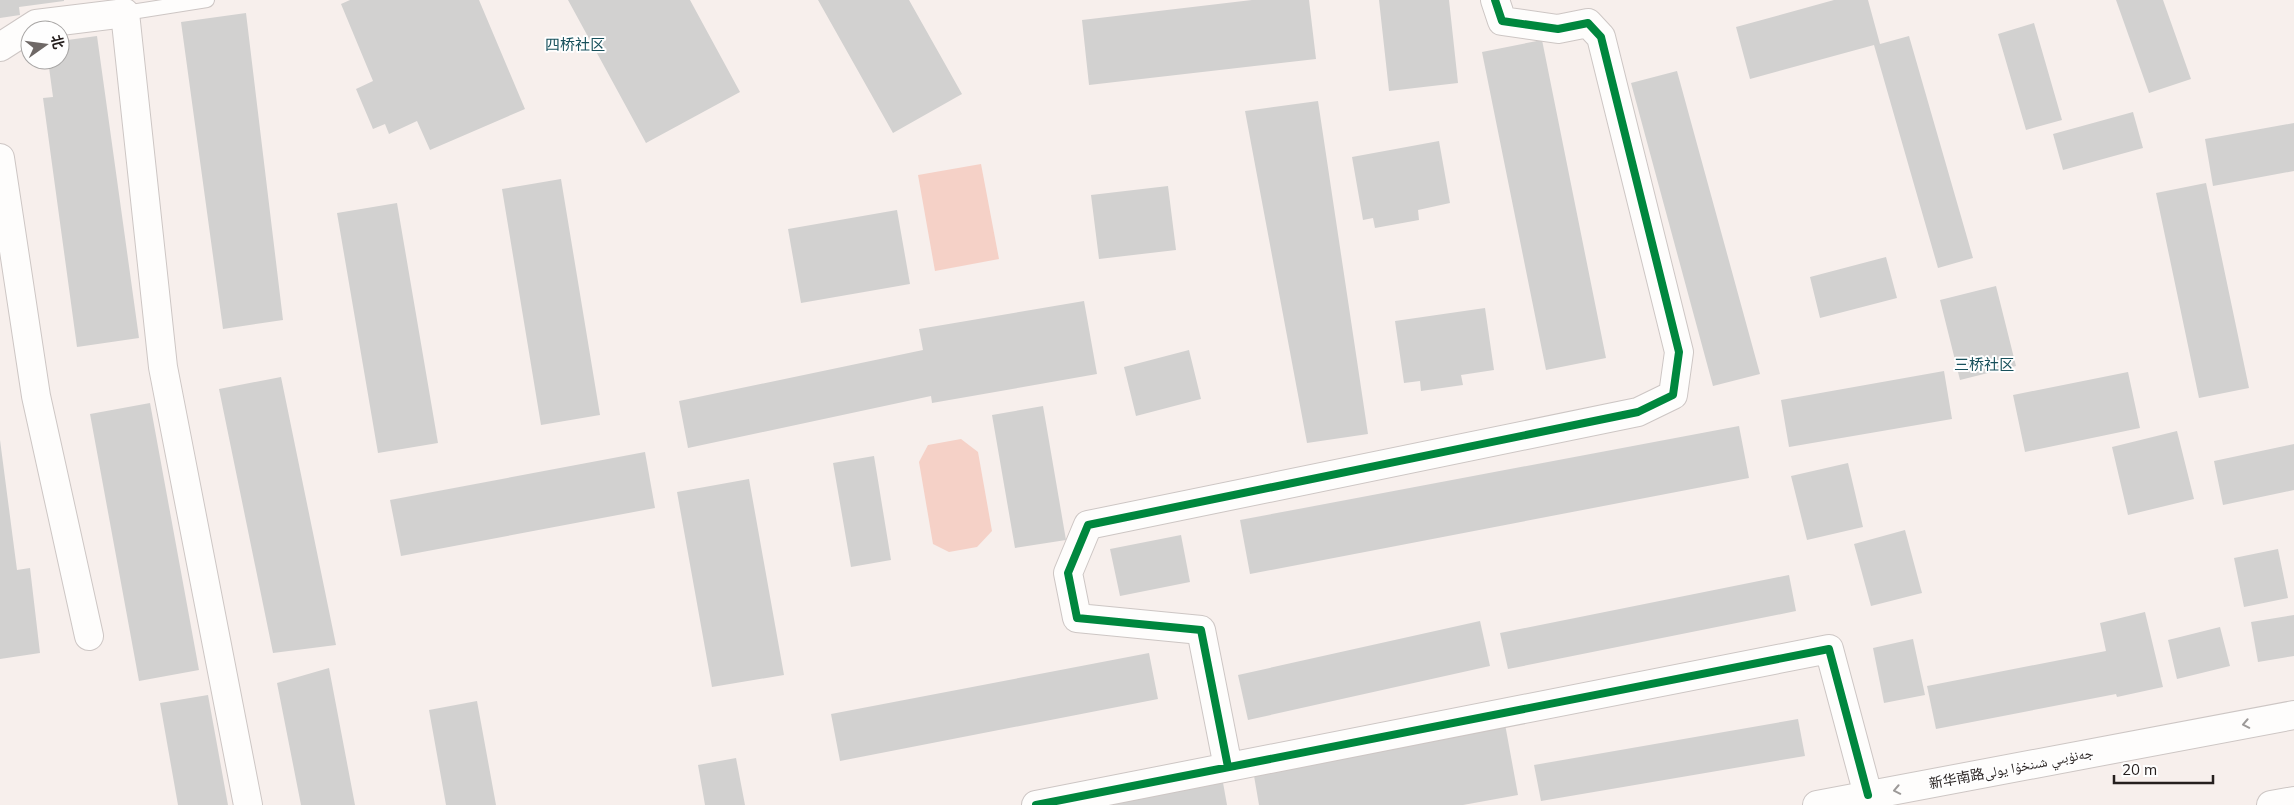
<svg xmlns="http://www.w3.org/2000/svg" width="2294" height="805" viewBox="0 0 2294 805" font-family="Mulish,'Noto Naskh Arabic','Noto Sans SC',sans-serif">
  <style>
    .green { fill: #f5d1c7 }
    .building { fill: #d2d1d0 }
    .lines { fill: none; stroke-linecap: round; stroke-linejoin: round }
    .lane-casing { stroke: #cdc6c4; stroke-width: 16 }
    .street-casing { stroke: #cdc6c4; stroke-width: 30 }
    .secondary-casing { stroke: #cdc6c4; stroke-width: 30 }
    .lane { stroke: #fefdfc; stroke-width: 14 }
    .street { stroke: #fefdfc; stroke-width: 28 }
    .secondary { stroke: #fefdfc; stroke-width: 28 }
    .cycleway-casing { stroke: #fefefe; stroke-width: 11 }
    .cycleway { stroke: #00873e; stroke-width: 8 }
    .oneway { stroke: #9c9998 }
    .labels { text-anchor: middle; stroke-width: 4; stroke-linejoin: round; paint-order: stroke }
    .street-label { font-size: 14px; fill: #251f1e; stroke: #fefefe }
    .neighbourhood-label { font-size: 15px; fill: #17505b; stroke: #fefefe }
  </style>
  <rect width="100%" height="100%" fill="#f7efec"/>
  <path class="green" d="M981,164L999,259L935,271L918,175Z
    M961,439L978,452L992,531L977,547L949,552L933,544L919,462L928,445Z"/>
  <path class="building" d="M0,0H64V1L19,7L20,15L0,18Z
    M350,0H479L525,109L430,150L417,121L389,134L385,124L373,129L356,89L373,81L341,4Z
    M568,0H690L740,92L646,143Z
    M818,0H909L962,94L893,133Z
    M1252,0H1309L1316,59L1089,85L1082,20Z
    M1379,0H1449L1458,83L1389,91Z
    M1834,0H1868L1880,44L1909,36L1973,258L1938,268L1874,45L1750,79L1736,27Z
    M2116,0H2163L2191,79L2149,93Z
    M246,13L283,320L223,329L181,22Z
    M2034,23L2062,120L2026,130L1998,34Z
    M97,36L139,338L77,347L43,98L53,97L48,60H60V41Z
    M1542,40L1606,358L1546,370L1482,52Z
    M1677,71L1760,374L1713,386L1631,83Z
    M1318,101L1368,434L1307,443L1245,111Z
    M2133,112L2143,148L2063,170L2053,134Z
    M2294,123V171L2213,186L2205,139Z
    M1439,141L1450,203L1418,210L1419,220L1375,228L1373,218L1363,220L1352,157Z
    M561,179L600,415L541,425L502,189Z
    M2206,183L2249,388L2199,398L2156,193Z
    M1168,186L1176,250L1099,259L1091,195Z
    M397,203L438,443L378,453L337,213Z
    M897,210L910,284L801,303L788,229Z
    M1886,257L1897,298L1820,318L1810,277Z
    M1996,286L2016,366L1960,380L1940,300Z
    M1084,301L1097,374L932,403L931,396L688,448L679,401L923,350L919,329Z
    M1485,308L1494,370L1461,375L1463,385L1421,391L1420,381L1404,383L1395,321Z
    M1189,350L1201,399L1136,416L1124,367Z
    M1944,371L1952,419L1789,447L1781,400Z
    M2128,372L2140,428L2025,452L2013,395Z
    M281,377L336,645L273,653L219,389Z
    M150,403L199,670L139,681L90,414Z
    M1043,406L1066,540L1015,548L992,415Z
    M1739,426L1749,478L1250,574L1240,520Z
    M2177,431L2194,499L2128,515L2112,447Z
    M0,440L17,570L30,568L40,653L0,659Z
    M2294,444V490L2223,505L2214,461Z
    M645,452L655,508L401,556L390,500Z
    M874,456L891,560L851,567L833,463Z
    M1848,463L1863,527L1807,540L1791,476Z
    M749,479L784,675L712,687L677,492Z
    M1905,530L1922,593L1871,606L1854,544Z
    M1181,535L1190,582L1120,596L1110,549Z
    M2278,549L2288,598L2244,607L2234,558Z
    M1789,575L1796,611L1508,669L1500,633Z
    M2145,612L2163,687L2117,697L2116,694L1936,729L1927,686L2106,651L2100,623Z
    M2294,615V656L2258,662L2251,622Z
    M1480,621L1490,666L1248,720L1238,675Z
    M2220,627L2230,666L2177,679L2168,640Z
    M1913,639L1925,695L1884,703L1873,648Z
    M1149,653L1158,699L840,761L831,714Z
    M329,668L355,805H301L277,683Z
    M208,695L228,805H178L160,703Z
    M477,701L496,805H446L429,710Z
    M1798,719L1805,756L1541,801L1534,765Z
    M1505,724L1518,795L1463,805H1259L1253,770Z
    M736,758L745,805H705L698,765Z
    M1222,777L1227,805H1079Z"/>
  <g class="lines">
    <g class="lane-casing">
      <path id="lane" d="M125,13L207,0"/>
    </g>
    <g class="street-casing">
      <path id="street" d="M0,47L36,24L125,13L163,367L248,805
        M0,158L36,396L89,636
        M1228,767L1201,630L1077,618L1068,573L1088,525L1638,412L1673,395L1679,352L1601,37L1588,23L1558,29L1502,21L1495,0
        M1036,805L1829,649L1868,795"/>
    </g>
    <g class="secondary-casing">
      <path id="secondary" d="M1817,805L2294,715
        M2271,805L2294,801"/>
    </g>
    <use href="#lane" class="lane"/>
    <use href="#street" class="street"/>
    <use href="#secondary" class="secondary"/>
    <g class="cycleway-casing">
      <path id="cycleway" d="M1228,767L1201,630L1077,618L1068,573L1088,525L1638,412L1673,395L1679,352L1601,37L1588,23L1558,29L1502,21L1495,0
        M1036,805L1829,649L1868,795"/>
    </g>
    <use href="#cycleway" class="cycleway"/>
  </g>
  <defs><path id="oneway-chevron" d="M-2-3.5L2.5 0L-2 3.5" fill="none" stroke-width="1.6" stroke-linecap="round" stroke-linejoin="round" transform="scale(1.25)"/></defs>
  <g class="oneway">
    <use href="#oneway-chevron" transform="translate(2246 724) rotate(169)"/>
    <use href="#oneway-chevron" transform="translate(1897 790) rotate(169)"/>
  </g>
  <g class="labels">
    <g class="street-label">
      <text transform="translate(2011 768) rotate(-11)" y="5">新华南路جەنۇبىي شىنخۇا يولى</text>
    </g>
    <g class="neighbourhood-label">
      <text x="575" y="50">四桥社区</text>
      <text x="1984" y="370">三桥社区</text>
    </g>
  </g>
  <g transform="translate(45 45) rotate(76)"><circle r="24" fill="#fefefe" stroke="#a7a5a4"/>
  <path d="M0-4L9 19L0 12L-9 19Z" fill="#6e6866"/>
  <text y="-8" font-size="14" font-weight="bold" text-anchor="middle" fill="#251f1e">北</text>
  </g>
  <path d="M2114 775v8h99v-8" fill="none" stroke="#251f1e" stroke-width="2.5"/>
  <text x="2122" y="775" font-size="15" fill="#251f1e" stroke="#fefefe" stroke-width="4" paint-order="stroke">20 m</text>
</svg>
